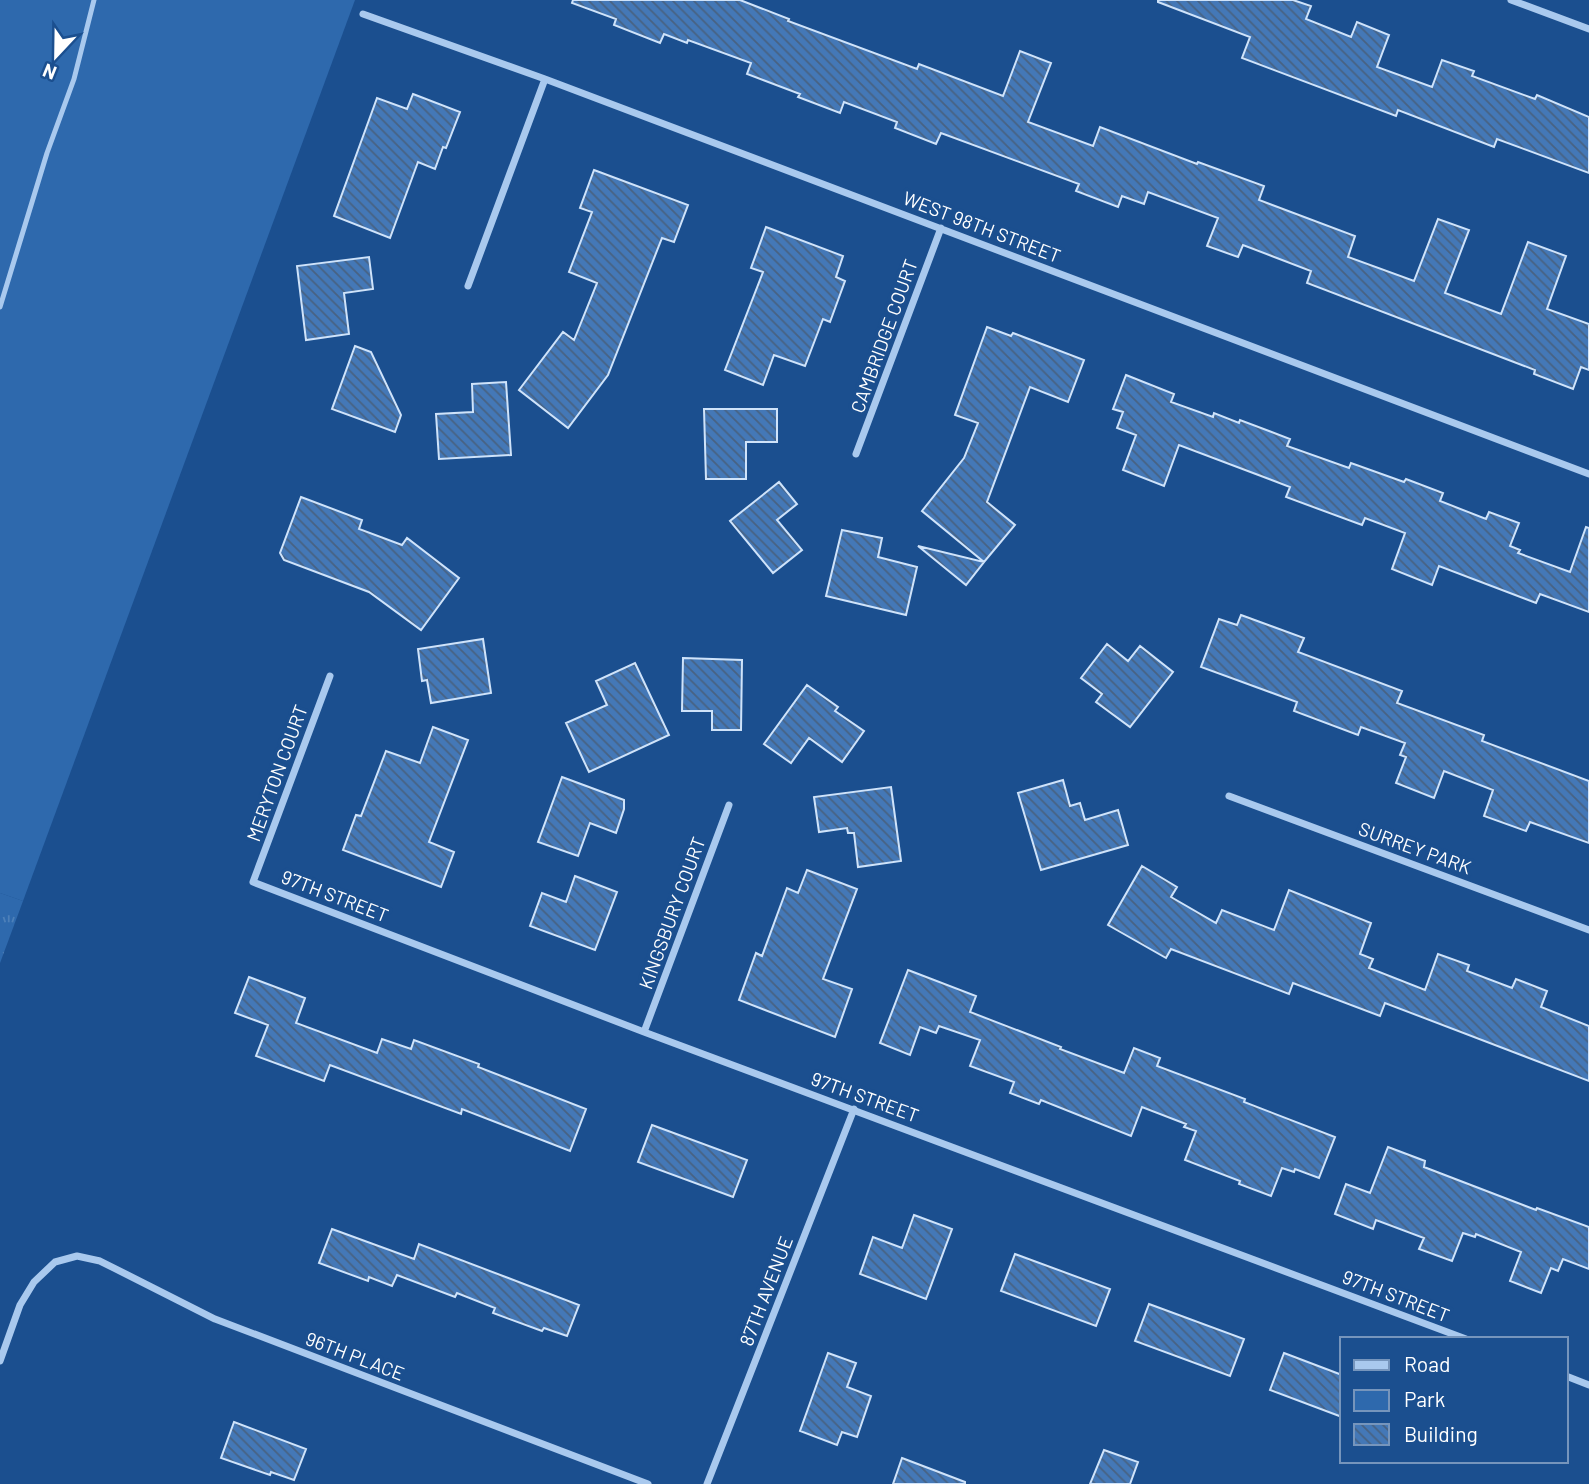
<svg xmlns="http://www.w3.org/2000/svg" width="1589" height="1484" viewBox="0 0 1589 1484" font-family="Barlow,sans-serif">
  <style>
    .green { fill: #2e69ad }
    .park { fill: url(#park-tufts) }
    .building { fill: url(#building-back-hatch); stroke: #cfe3fa; stroke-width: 2 }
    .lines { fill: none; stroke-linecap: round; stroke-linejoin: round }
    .service { stroke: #a9c9ee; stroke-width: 5 }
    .minor { stroke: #a9c9ee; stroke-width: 7 }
    .labels { text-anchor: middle; stroke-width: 7; stroke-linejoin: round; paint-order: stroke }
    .street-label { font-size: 19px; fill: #fff; stroke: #1b4f8f }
  </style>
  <defs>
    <pattern id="park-tufts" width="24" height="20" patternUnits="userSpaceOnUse" patternTransform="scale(1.75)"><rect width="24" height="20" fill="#2e69ad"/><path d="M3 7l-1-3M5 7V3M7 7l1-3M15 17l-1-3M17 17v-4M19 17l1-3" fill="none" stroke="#4d80b9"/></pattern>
    <pattern id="building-back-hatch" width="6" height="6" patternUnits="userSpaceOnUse" patternTransform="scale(1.75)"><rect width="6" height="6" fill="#4478b7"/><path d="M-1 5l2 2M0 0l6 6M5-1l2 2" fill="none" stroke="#486282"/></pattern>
  </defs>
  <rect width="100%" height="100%" fill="#1b4f8f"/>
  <path class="green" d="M0,0H355L23,901L0,893Z"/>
  <path class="park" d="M0,893L23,901L0,963Z"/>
  <path class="building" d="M573,0H740L789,19L788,21L917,69L919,64L1003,96L1020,51L1051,63L1028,122L1093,146L1100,127L1197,164L1198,162L1264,186L1259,200L1355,236L1348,257L1414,281L1438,219L1469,230L1445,293L1501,314L1528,242L1566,256L1547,309L1589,324V370L1581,367L1573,389L1534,374L1535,370L1307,283L1311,271L1243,245L1238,257L1207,246L1218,218L1148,192L1144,204L1122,196L1118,207L1076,191L1079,184L941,133L936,144L895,128L897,122L844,102L840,113L798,97L800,94L747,74L751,63L688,40L687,43L664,34L660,43L614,25L616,19L572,3Z
    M1158,0H1293L1311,6L1306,19L1351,37L1357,22L1389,35L1377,67L1432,87L1442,60L1474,71L1472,76L1535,99L1537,95L1589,117V173L1497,139L1494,147L1398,110L1396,116L1242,58L1250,37L1158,2Z
    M413,94L460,112L446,148L443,147L435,169L418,162L390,238L334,216L377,98L407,109Z
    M594,170L688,205L674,242L662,238L608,375L568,428L519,390L563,332L574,340L597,283L569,272L592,212L580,208Z
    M766,227L843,256L836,277L845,281L830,322L823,319L805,366L774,355L763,385L725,370L763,272L751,268Z
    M369,257L373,289L344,293L349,334L306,340L297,266Z
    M987,327L1011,336L1013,333L1084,360L1068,402L1030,387L987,502L1015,525L984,562L922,511L964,458L978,423L955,415Z
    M355,346L371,352L401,415L395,432L332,409Z
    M1126,375L1174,394L1171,402L1213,417L1214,413L1239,423L1240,420L1290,439L1287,446L1349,468L1351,463L1404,482L1406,479L1443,493L1440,501L1486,519L1489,512L1519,523L1510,546L1520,550L1518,553L1570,572L1586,527L1589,528V612L1540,594L1536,603L1439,566L1432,585L1392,569L1405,533L1365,518L1362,525L1286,497L1290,487L1179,445L1164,486L1123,470L1136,435L1117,428L1123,412L1113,409Z
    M506,382L511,455L439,459L436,414L473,412L472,384Z
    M704,409H777V442H746V479H706Z
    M779,482L797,504L777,520L802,550L773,573L730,521Z
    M301,497L362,520L359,529L402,545L407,538L459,578L421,630L369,592L284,560L280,553Z
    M842,530L882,538L878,557L917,567L906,615L826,596Z
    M918,546L984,562L966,585Z
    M1241,615L1304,638L1298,652L1402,691L1397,703L1484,735L1482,741L1589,781V843L1530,822L1526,831L1484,816L1493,790L1444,771L1434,798L1396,783L1406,757L1400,755L1405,743L1361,727L1358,735L1294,711L1297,702L1201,667L1219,619L1237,625Z
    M483,639L491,693L431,703L427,680L422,681L418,649Z
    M1107,644L1128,661L1140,646L1173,672L1130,727L1096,702L1102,694L1081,678Z
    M683,658L742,660L741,730H712V711H682Z
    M635,663L669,735L589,772L566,723L607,705L596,681Z
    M807,685L838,707L835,711L864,731L842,762L809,738L791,763L764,744Z
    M433,727L468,740L429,842L454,852L441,887L343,850L356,815L361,816L386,751L420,763Z
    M562,777L624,800V809L616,833L590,823L578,856L538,842Z
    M1063,780L1070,806L1080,803L1085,820L1118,810L1128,845L1041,870L1018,793Z
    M891,787L901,861L858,867L854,833H848L847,828L819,832L814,797Z
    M1142,866L1177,887L1171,897L1216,923L1222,910L1274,930L1289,890L1371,923L1360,954L1373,959L1369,968L1425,990L1438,954L1469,965L1467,971L1512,988L1516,979L1547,991L1541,1007L1589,1026V1081L1385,1003L1380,1016L1293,983L1289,994L1171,949L1166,958L1108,925Z
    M807,870L857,889L823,979L852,989L835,1037L739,1000L756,953L762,956L787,888L798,893Z
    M575,876L617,892L595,950L530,926L542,893L566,902Z
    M908,970L976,996L970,1012L1061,1047L1060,1049L1124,1073L1134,1048L1160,1058L1157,1066L1245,1099L1244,1102L1335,1137L1319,1178L1295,1169L1294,1172L1282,1168L1271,1196L1239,1184L1240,1181L1185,1160L1196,1131L1184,1127L1186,1124L1142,1107L1131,1136L1041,1100L1039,1104L1010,1093L1014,1082L970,1066L980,1040L939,1026L936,1033L920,1027L910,1055L880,1043Z
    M249,977L305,998L296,1023L377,1053L382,1039L411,1049L414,1040L479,1064L478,1067L586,1109L570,1151L462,1109L461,1114L330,1065L324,1081L256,1056L268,1025L235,1013Z
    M652,1125L747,1160L733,1197L638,1162Z
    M1388,1147L1425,1161L1424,1167L1536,1210L1537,1208L1589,1227V1269L1563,1259L1558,1271L1551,1268L1541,1293L1510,1281L1521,1252L1476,1234L1475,1237L1463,1233L1452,1261L1419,1249L1424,1238L1376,1220L1373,1229L1335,1214L1346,1184L1370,1193Z
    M914,1215L952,1229L926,1299L860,1274L873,1237L902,1248Z
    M332,1229L414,1259L419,1244L579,1305L567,1336L544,1328L542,1331L493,1313L495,1308L457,1293L455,1297L397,1275L392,1286L369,1277L368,1281L319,1263Z
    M1015,1254L1110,1289L1096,1326L1001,1291Z
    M1149,1304L1244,1339L1230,1376L1135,1341Z
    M828,1353L856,1363L847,1387L871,1396L857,1437L842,1432L837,1445L800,1431Z
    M1284,1353L1342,1375V1417L1270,1390Z
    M234,1422L306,1449L294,1480L271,1472L270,1475L221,1458Z
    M1104,1450L1138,1462L1130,1484H1090Z
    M902,1458L965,1482V1484H893Z"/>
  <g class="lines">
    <path class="service" d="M0,307L47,153L74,79L94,0"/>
    <path class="minor" d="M1511,0L1589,29
      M363,14L545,79L1589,474
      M468,286L545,79
      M856,454L941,228
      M330,676L253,882L644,1032L1466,1339
      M1229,796L1589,930
      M644,1032L729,805
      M0,1361L20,1305L34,1282L55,1262L77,1256L100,1261L215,1319L648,1484
      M1566,1376L1589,1385
      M707,1484L854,1109"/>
  </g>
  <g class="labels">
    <g class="street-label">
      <text transform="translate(982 227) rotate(21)" y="7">WEST 98TH STREET</text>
      <text transform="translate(884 336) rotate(-70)" y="7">CAMBRIDGE COURT</text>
      <text transform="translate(277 773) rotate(-70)" y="7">MERYTON COURT</text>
      <text transform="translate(1415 848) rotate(20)" y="7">SURREY PARK</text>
      <text transform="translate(335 896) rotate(21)" y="7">97TH STREET</text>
      <text transform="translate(672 913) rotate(-70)" y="7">KINGSBURY COURT</text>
      <text transform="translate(865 1097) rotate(20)" y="7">97TH STREET</text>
      <text transform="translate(766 1291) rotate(-69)" y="7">87TH AVENUE</text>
      <text transform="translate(1396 1296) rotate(21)" y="7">97TH STREET</text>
      <text transform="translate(355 1356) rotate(21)" y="7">96TH PLACE</text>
    </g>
  </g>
  <rect x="1340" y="1337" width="228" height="126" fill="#1b4f8f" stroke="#7695bc" stroke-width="2"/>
  <rect x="1354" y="1360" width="35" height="10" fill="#a9c9ee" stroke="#7695bc" stroke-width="2"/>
  <text x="1404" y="1372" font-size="21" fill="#ffffff">Road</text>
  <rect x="1354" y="1390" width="35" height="21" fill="#2e69ad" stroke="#7695bc" stroke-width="2"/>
  <text x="1404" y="1407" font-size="21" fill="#ffffff">Park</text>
  <rect x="1354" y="1424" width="35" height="21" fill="url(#building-back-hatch)" stroke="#7695bc" stroke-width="2"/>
  <text x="1404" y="1442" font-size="21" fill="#ffffff">Building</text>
  <g transform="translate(56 56) rotate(202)" stroke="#1b4f8f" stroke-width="5" paint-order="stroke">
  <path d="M0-5L12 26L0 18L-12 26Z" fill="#ffffff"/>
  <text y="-10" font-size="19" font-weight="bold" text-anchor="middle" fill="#ffffff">N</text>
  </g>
</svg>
